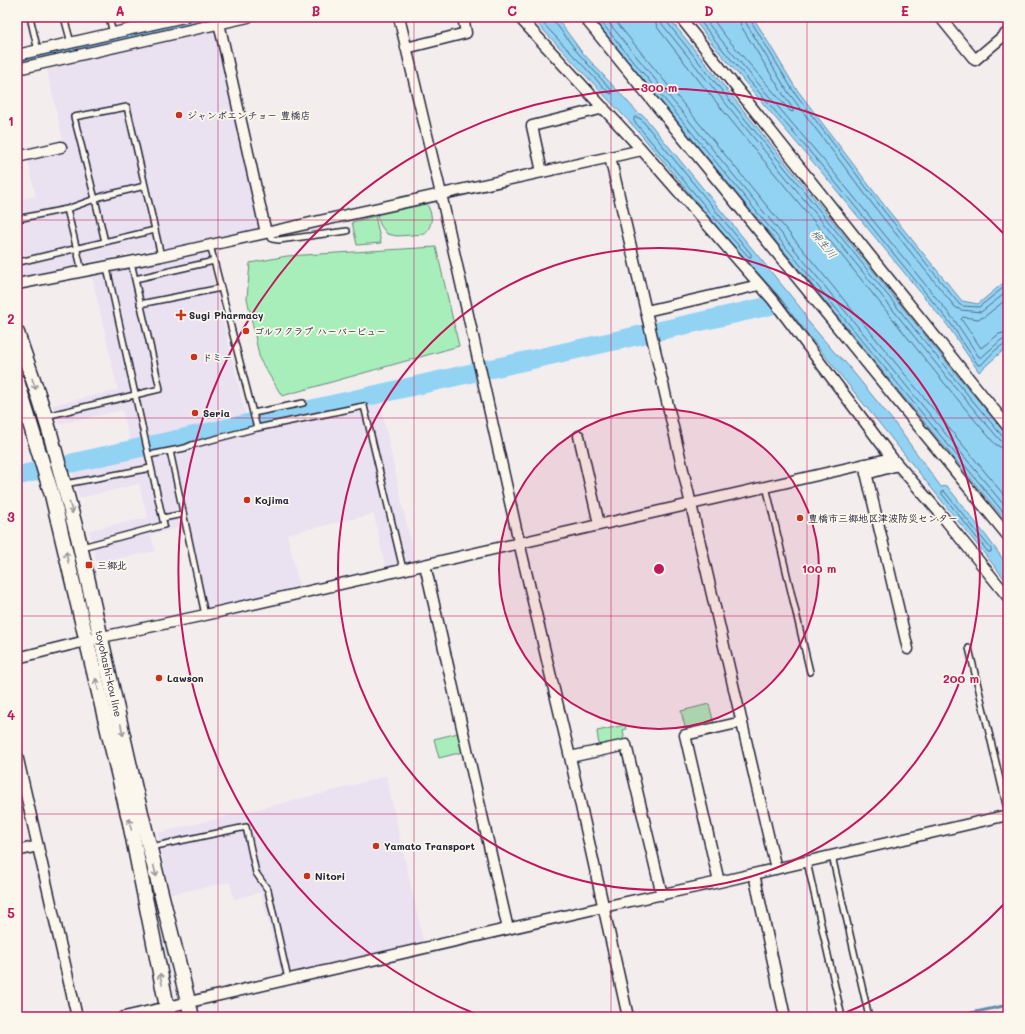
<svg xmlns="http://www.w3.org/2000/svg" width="1025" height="1034" viewBox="0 0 1025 1034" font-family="Mali,'Klee One',sans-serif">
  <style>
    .built { fill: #eae1f1 }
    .green { fill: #a8eeba; stroke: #65887a }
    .water { fill: #92d3f4; stroke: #658caa }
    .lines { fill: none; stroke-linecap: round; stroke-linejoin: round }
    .shore { stroke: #4f6985; stroke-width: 1 }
    .stream { stroke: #658caa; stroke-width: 3 }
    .river { stroke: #92d3f4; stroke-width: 19 }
    .lane-casing { stroke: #22223b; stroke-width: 8 }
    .street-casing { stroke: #22223b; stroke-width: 13 }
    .secondary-casing { stroke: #22223b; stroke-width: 17 }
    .lane { stroke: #fbf7ec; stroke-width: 5 }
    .street { stroke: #fbf7ec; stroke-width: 10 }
    .secondary { stroke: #fbf7ec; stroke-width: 14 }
    .oneway { stroke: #99979c }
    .grid { fill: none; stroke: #c2185b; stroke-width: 1; stroke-opacity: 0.55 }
    .ring { fill: none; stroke: #c2185b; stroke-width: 2 }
    .poi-dot { fill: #c8321e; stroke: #fbf7ec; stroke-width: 1.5 }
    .labels { text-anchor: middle; stroke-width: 3.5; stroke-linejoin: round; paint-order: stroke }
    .poi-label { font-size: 10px; font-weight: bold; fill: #22223b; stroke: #fbf7ec; text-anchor: start }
    .street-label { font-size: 10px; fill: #22223b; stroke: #fbf7ec }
    .water-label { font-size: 11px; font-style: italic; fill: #445772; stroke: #fbf7ec }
    .centre { fill: #c2185b; stroke: #fbf7ec; stroke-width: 2 }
    .ring-label { font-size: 12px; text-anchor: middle; font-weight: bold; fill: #c2185b; stroke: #fbf7ec; stroke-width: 3.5; stroke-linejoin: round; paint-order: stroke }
    .neatline { fill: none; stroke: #c2185b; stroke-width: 1.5 }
    .grid-label { font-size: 13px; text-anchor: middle; font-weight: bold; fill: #c2185b }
  </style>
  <rect width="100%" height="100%" fill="#f3edee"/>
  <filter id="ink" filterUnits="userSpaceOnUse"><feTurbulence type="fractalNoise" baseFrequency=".025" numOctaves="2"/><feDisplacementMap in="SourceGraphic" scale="8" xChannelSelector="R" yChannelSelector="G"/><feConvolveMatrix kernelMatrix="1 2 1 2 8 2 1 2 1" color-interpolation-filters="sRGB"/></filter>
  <g filter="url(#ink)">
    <path class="built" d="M218,27L261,227L167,248L159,247L17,278V201L36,196L27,157L65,149L46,66Z
      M203,251L207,253L247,421L152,442L153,449L379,398L415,563L386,569L374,514L287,534L300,590L200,611L182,527L151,534L155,551L97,563L89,530L148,518L139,484L79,498L71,467L140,452L138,446L132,448L122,410L59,424L53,405L118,390L92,276Z
      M386,776L424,945L282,977L261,892L234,899L230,882L170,894L158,833L329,792Z"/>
    <path class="green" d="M425,201C433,214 434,222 425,234L397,236L387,234L381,226L377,217L379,212Z
      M375,216L381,243L357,245L352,222Z
      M436,247L459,346L282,396L260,360L247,298L250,263L287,256Z
      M709,704L714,724L688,729L685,727L681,711Z
      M625,725L626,729L623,730L624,736L622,741L599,746L597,731Z
      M458,733L463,752L439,758L434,739Z"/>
    <path class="water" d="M531,17H556L581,51L639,114L643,115L803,311L806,319L835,353L845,362L893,421L941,487L947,486L987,537L1008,566V583L809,336L778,295L727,239L638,131Z
      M592,17H668L961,380L1008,436V524Z
      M692,17H753L795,87L887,209L962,301L978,304L1008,279V346L979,372L948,326L824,175L715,47Z"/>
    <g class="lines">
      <path class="shore" d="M537,17L609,93L612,94V91L578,53L554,21V17
        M597,17L1008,518
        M604,17L1008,510
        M612,17L1008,500
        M654,17L657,27C716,104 778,177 839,252C891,316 942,382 995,444L1002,448L1008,449
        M660,17L662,24C722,100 784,174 845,250C896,313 946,378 1000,440L1004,443H1008
        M665,17L666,21C726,97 788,171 849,247C900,310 950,375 1003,437L1008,438
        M697,17L718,44L827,172L951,324L978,365H981C988,358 998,345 1008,343
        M703,17L722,41L831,169L955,321L979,357H982L1001,340L1008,338
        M711,17L726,37L790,111L793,112V109L783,94L741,26L739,17
        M745,17L746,23L788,92L880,214L955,307L961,310L981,312L1008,291
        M750,17L751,21L792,89L884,211L959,304L962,306L979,307L1008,284
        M636,117L641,119L751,254V257H749L730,236L634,121V118Z
        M1008,298L984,317L978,319L963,317L961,319L981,348L999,334L1008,332
        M944,491L991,549V552H988L942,494V492Z"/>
      <path class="stream" d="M953,1017L1008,1005"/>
      <path class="river" d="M17,62L212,17
        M72,463L769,306
        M17,476L33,472"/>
      <g class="lane-casing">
        <path id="lane" d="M30,17L38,51
          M64,17L71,43
          M109,17L113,34
          M147,17L148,25
          M67,209L82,271
          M17,219L67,209L95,199L74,117L127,107L161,256
          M268,232L272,239L279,240L347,231
          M105,242L95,199L103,196L145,186
          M210,245L253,413L303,403
          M17,254L19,262L155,230
          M135,279L214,261
          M140,304L221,288
          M253,413L257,428
          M46,416L160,389L131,262
          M170,451L205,615
          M149,455L185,448L192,445L257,428L364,406L403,569
          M65,484L151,468
          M766,486L810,672
          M163,518L183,514
          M82,547L164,525L107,268
          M969,648L1008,813
          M151,847L246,827L256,873L268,890L288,979
          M832,856L869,1017
          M807,862L842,1017"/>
      </g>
      <g class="street-casing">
        <path id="street" d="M399,17L441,194L519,542L570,757L628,1017
          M519,17L642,150L773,300L892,458L939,512L1008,597
          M584,17L1008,536
          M680,17L876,263L1008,427
          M940,17L975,60L1008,32
          M219,23L266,233
          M406,48L466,33L463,17
          M17,55L184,17
          M17,69L248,17
          M17,157L61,147
          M610,157L776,869
          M542,172L532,126L604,108
          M17,284L161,256L642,150
          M646,311L759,285
          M579,436L599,524
          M864,464L908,649
          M866,474L898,465
          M425,565L508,929
          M17,658L102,637L205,615L892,458
          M17,755L77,1017
          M570,757L626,745L662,895
          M17,851L38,846
          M754,874L785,1017
          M719,882L685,735L742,722
          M124,1017L603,907L719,882L1008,815"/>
      </g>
      <g class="secondary-casing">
        <g id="secondary">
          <path id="s1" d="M17,333L38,394L50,433L78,537L135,789L192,1017"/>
          <path d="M17,381L52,495L130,823L169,1017"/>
        </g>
      </g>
      <use href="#lane" class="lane"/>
      <use href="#street" class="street"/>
      <use href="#secondary" class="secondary"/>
    </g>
    <defs><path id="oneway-shaft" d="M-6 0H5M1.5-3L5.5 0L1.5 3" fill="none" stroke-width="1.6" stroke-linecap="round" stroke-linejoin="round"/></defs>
    <g class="oneway">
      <use href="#oneway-shaft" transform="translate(34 384) rotate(71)"/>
      <use href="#oneway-shaft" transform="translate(71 508) rotate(75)"/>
      <use href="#oneway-shaft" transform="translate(67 557) rotate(-103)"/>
      <use href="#oneway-shaft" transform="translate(97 684) rotate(-103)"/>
      <use href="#oneway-shaft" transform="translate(122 730) rotate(78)"/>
      <use href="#oneway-shaft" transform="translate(130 824) rotate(-103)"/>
      <use href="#oneway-shaft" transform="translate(155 871) rotate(76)"/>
      <use href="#oneway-shaft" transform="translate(161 979) rotate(-101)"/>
    </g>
  </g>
  <path class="grid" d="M218,17V1017M414,17V1017M611,17V1017M807,17V1017M17,220H1008M17,418H1008M17,616H1008M17,814H1008"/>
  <circle cx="659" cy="569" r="160" fill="#c2185b" fill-opacity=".12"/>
  <g class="ring">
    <circle cx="659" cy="569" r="160"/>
    <circle cx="659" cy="569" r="321"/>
    <path d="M1008 900A481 481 0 0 1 835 1017M483 1017A481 481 0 1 1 1008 238"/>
  </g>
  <g class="poi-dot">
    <circle cx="179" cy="115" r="4"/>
    <path d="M179 309h4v4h4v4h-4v4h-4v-4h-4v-4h4z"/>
    <circle cx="246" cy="331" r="4"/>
    <circle cx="194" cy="357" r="4"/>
    <circle cx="195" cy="413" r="4"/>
    <circle cx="247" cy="500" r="4"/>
    <circle cx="800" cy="518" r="4"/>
    <rect x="85" y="561" width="8" height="8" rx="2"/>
    <circle cx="159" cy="678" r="4"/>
    <circle cx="376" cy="846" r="4"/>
    <circle cx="307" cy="876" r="4"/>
  </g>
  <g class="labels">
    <g class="poi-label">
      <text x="187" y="119">ジャンボエンチョー 豊橋店</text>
      <text x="189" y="319">Sugi Pharmacy</text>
      <text x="254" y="335">ゴルフクラブ ハーバービュー</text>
      <text x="202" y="361">ドミー</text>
      <text x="203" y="417">Seria</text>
      <text x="255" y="504">Kojima</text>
      <text x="808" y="522">豊橋市三郷地区津波防災センター</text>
      <text x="97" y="569">三郷北</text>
      <text x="167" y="682">Lawson</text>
      <text x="384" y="850">Yamato Transport</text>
      <text x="315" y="880">Nitori</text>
    </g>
    <g class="street-label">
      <text dy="4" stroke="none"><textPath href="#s1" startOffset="353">toyohashi-kou line</textPath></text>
    </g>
    <g class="water-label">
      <text transform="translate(824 244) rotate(51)" y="4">柳生川</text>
    </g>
  </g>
  <circle cx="659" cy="569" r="6" class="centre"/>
  <g class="ring-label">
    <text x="659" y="92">300 m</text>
    <text x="819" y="573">100 m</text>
    <text x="961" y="683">200 m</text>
  </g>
  <rect width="1025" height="1034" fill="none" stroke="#fbf7ec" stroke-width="44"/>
  <rect x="22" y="22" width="981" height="990" class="neatline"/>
  <g class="grid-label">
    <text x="120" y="16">A</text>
    <text x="316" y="16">B</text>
    <text x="512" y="16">C</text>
    <text x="709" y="16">D</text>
    <text x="905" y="16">E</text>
    <text x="11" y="126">1</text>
    <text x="11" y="324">2</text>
    <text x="11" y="522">3</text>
    <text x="11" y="720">4</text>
    <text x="11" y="918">5</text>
  </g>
</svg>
